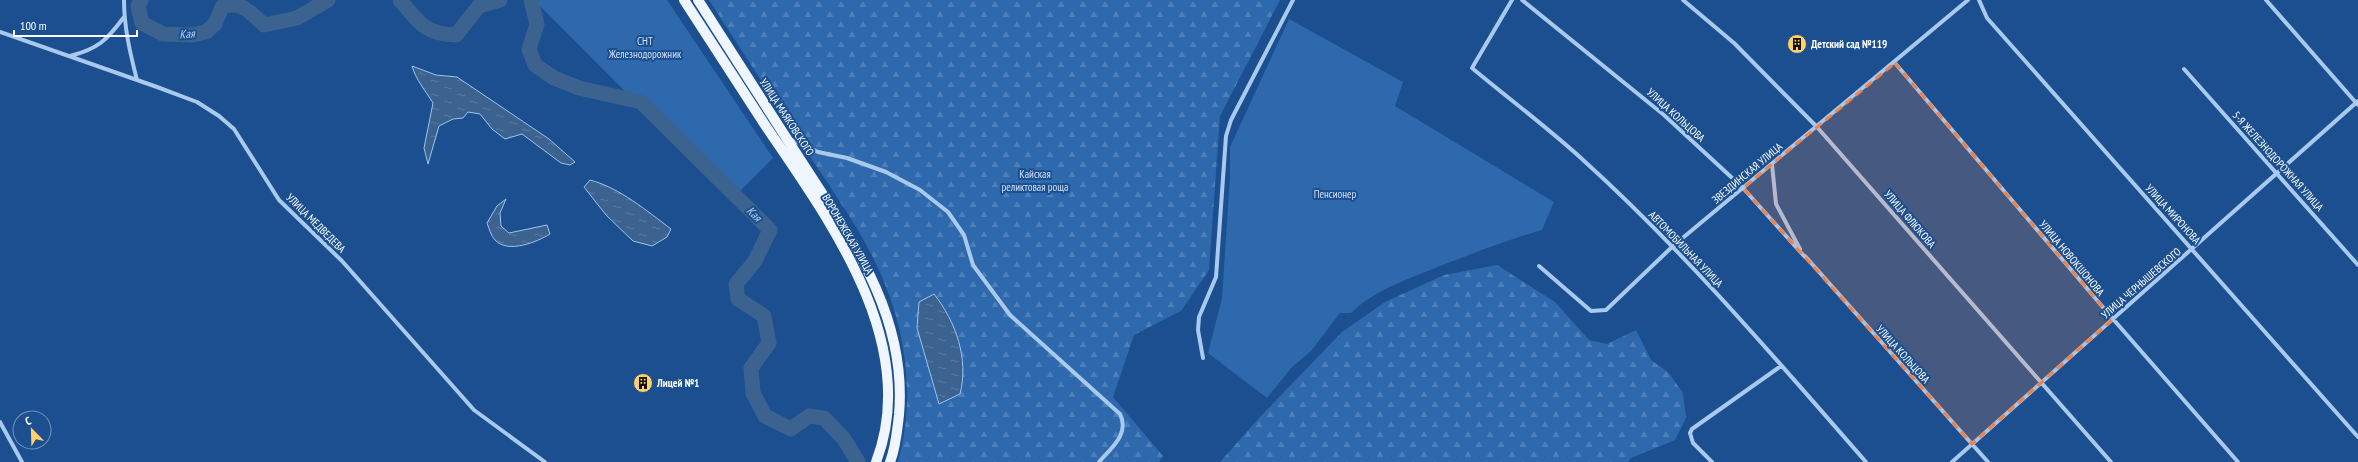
<svg xmlns="http://www.w3.org/2000/svg" width="2358" height="462" viewBox="0 0 2358 462" font-family="'PT Sans Narrow',sans-serif">
  <style>
    .green { fill: #2e69ad }
    .forest { fill: url(#forest-firs) }
    .water { fill: url(#water-ripples); stroke: #9cc4f0 }
    .lines { fill: none; stroke-linecap: round; stroke-linejoin: round }
    .river { stroke: #3c6290; stroke-width: 15 }
    .street { stroke: #a9c9ee; stroke-width: 4 }
    .primary { stroke: #f0f6ff; stroke-width: 10 }
    .marked { fill: #ee8249; fill-opacity: 0.2; stroke: #ee8249; stroke-width: 3; stroke-dasharray: 8 5; stroke-linejoin: round }
    .labels { text-anchor: middle; stroke-width: 4; stroke-linejoin: round; paint-order: stroke }
    .park-label { font-size: 11px; fill: #cfe3fa; stroke: #1b4f8f }
    .poi-label { font-size: 11px; font-weight: bold; fill: #fff; stroke: #1b4f8f; text-anchor: start }
    .street-label { font-size: 11px; fill: #fff; stroke: #1b4f8f }
    .water-label { font-size: 12px; font-style: italic; fill: #b5d3f5; stroke: #1b4f8f }
  </style>
  <defs>
    <pattern id="forest-firs" width="22" height="20" patternUnits="userSpaceOnUse"><rect width="22" height="20" fill="#2e69ad"/><path d="M5 1l3.5 6h-7zM16 11l3.5 6h-7z" fill="#4d80b9"/></pattern>
    <pattern id="water-ripples" width="26" height="14" patternUnits="userSpaceOnUse"><rect width="26" height="14" fill="#3c6290"/><path d="M2 4q2-2 4 0t4 0M15 11q2-2 4 0t4 0" fill="none" stroke="#597aa1"/></pattern>
  </defs>
  <rect width="100%" height="100%" fill="#1b4f8f"/>
  <path class="green" d="M534,0H667L773,158L732,199Z
    M1289,19L1403,82L1395,106L1554,202L1542,230C1507,240 1474,253 1440,266C1409,279 1376,289 1351,313H1340L1311,351L1292,367L1267,398L1208,353L1222,298L1230,177V147Z"/>
  <path class="forest" d="M709,0H1280L1220,116L1209,270L1181,311L1134,335L1113,397L1163,456L1159,462H898C919,386 902,306 863,239C846,209 826,181 807,152C775,102 742,51 709,0Z
    M1497,265L1555,302L1589,340L1607,344L1636,330L1651,360L1668,372L1683,393L1686,418L1675,440L1631,458L1628,462H1220L1259,418L1342,332L1385,302L1444,275Z"/>
  <path class="water" d="M412,66L436,75L457,77L549,139L575,162L570,165L561,163L522,134L505,139L492,129L480,114L468,112L463,118L453,119L439,126L428,164L424,148L433,103C425,90 416,80 412,66Z
    M590,180C620,188 647,211 671,229L667,237L652,246L633,241L606,215L584,187Z
    M506,199L500,213L501,226L509,233L547,225L550,234C537,242 508,254 495,240C491,236 489,228 487,223L497,206Z
    M934,294C956,322 969,359 960,394L939,404L917,328L919,302Z"/>
  <g class="lines">
    <path class="river" d="M141,0L138,6L142,23L163,34L193,35L206,32L215,24L222,7C241,0 251,13 264,25L297,18L328,0
      M400,0C419,22 424,34 456,35L479,6L500,0
      M531,0L537,24L529,49L535,65L554,78L579,88L641,102L770,230L755,261L736,284L738,299L764,316L769,343L751,368L753,393L765,416L791,429L809,416L824,418L844,439L858,462"/>
    <path class="street" d="M124,0C124,27 130,53 137,80
      M1512,0L1472,68C1509,99 1547,127 1582,159C1685,252 1775,358 1866,462
      M1522,0L1664,115L1743,188L1805,257
      M1683,0L1734,43L1817,127L2111,462
      M1979,0L1987,18L2358,437
      M2266,0L2358,105
      M0,32L157,87L197,102L219,116L234,129L279,200L342,261L474,410L545,462
      M70,56C98,49 107,40 124,17
      M1895,63L2113,319L2238,462
      M2184,69L2358,265
      M790,139L818,152L847,158L886,172L920,190L948,212L964,235L973,265L1010,315L1120,414C1130,434 1111,448 1099,462
      M1772,164L1776,204L1800,249
      M1805,256L1988,462
      M1539,266L1591,311L1606,310L1673,246L1968,0
      M1203,358L1198,330L1199,317L1216,277L1226,136L1231,120L1293,0
      M0,422L22,462
      M1712,462L1693,443L1690,433L1692,429L1781,366
      M1952,462L2358,101"/>
    <path class="primary" d="M684,0C711,42 738,83 765,125C828,218 922,343 876,462
      M698,0C731,51 763,102 796,153C848,234 908,313 899,415C897,431 896,447 890,462"/>
  </g>
  <path class="marked" d="M1895,63L2113,319L1972,444L1743,188Z"/>
  <defs>
    <g id="building-disc" transform="scale(1)"><circle r="9.5" fill="#ffd166" stroke="#1b4f8f"/><path d="M-4-6H4V6H1V3H-1V6H-4ZM-2.5-4.3h1.7v1.8h-1.7ZM.8-4.3h1.7v1.8H.8ZM-2.5-1h1.7V.8h-1.7ZM.8-1h1.7V.8H.8Z" fill="#111"/></g>
  </defs>
  <g fill-rule="evenodd">
    <use href="#building-disc" x="1797" y="44"/>
    <use href="#building-disc" x="643" y="383"/>
  </g>
  <g class="labels">
    <g class="park-label">
      <text x="645" y="45">СНТ<tspan x="645" dy="13">Железнодорожник</tspan></text>
      <text x="1035" y="178">Кайская<tspan x="1035" dy="13">реликтовая роща</tspan></text>
      <text x="1335" y="198">Пенсионер</text>
    </g>
    <g class="poi-label">
      <text x="1811" y="48">Детский сад №119</text>
      <text x="657" y="387">Лицей №1</text>
    </g>
    <g class="street-label">
      <text transform="translate(1676 115) rotate(42)" y="4">УЛИЦА КОЛЬЦОВА</text>
      <text transform="translate(787 117) rotate(57)" y="4">УЛИЦА МАЯКОВСКОГО</text>
      <text transform="translate(2278 161) rotate(48)" y="4">5-Я ЖЕЛЕЗНОДОРОЖНАЯ УЛИЦА</text>
      <text transform="translate(1747 173) rotate(-40)" y="4">ЗВЕЗДИНСКАЯ УЛИЦА</text>
      <text transform="translate(2173 214) rotate(48)" y="4">УЛИЦА МИРОНОВА</text>
      <text transform="translate(1910 219) rotate(49)" y="4">УЛИЦА ФЛЮКОВА</text>
      <text transform="translate(316 223) rotate(45)" y="4">УЛИЦА МЕДВЕДЕВА</text>
      <text transform="translate(848 234) rotate(60)" y="4">ВОРОНЕЖСКАЯ УЛИЦА</text>
      <text transform="translate(1686 249) rotate(46)" y="4">АВТОМОБИЛЬНАЯ УЛИЦА</text>
      <text transform="translate(2072 258) rotate(50)" y="4">УЛИЦА НОВОКШОНОВА</text>
      <text transform="translate(2141 283) rotate(-41)" y="4">УЛИЦА ЧЕРНЫШЕВСКОГО</text>
      <text transform="translate(1903 354) rotate(48)" y="4">УЛИЦА КОЛЬЦОВА</text>
    </g>
    <g class="water-label">
      <text transform="translate(187 34) rotate(-3)" y="4">Кая</text>
      <text transform="translate(754 214) rotate(45)" y="4">Кая</text>
    </g>
  </g>
  <g transform="translate(32 430) rotate(337)"><circle r="19" fill="#1b4f8f" stroke="#7695bc"/>
  <path d="M0-3L7 15L0 10L-7 15Z" fill="#ffd166"/>
  <text y="-6" font-size="11" font-weight="bold" text-anchor="middle" fill="#ffffff">С</text>
  </g>
  <path d="M14 30v6h123v-6" fill="none" stroke="#ffffff" stroke-width="2"/>
  <text x="20" y="30" font-size="12" fill="#ffffff" stroke="#1b4f8f" stroke-width="3" paint-order="stroke">100 m</text>
</svg>
